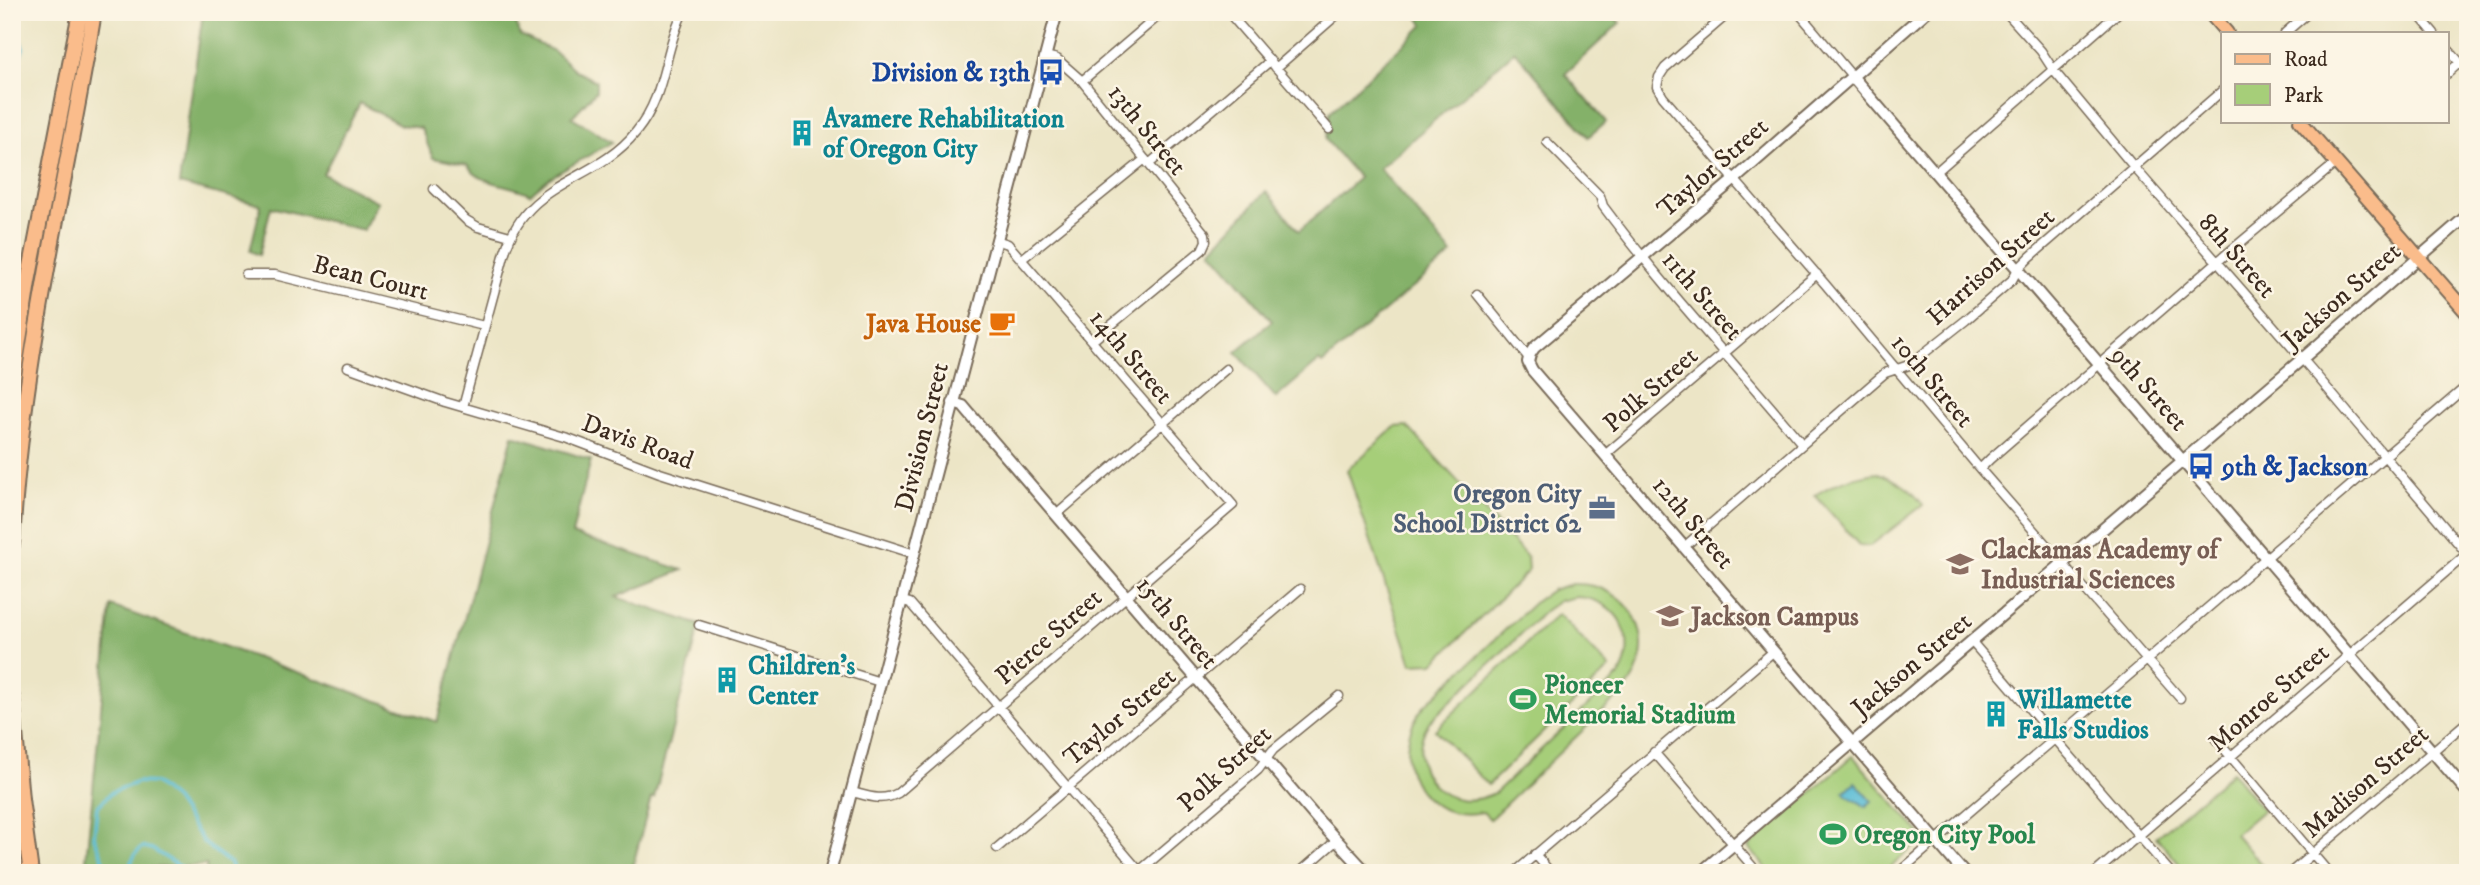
<svg xmlns="http://www.w3.org/2000/svg" width="2480" height="885" viewBox="0 0 2480 885" font-family="'IM FELL DW Pica',serif">
  <style>
    .green { fill: #a6ce79; stroke: #707c4c; stroke-width: 2; fill-rule: evenodd }
    .forest { fill: #84b169; stroke: #606e44; stroke-width: 2 }
    .water { fill: #56bbd5; stroke: #48727a; stroke-width: 2 }
    .lines { fill: none; stroke-linecap: round; stroke-linejoin: round }
    .stream { stroke: #56bbd5; stroke-width: 3.5 }
    .minor-casing { stroke: #796b59; stroke-width: 11 }
    .tertiary-casing { stroke: #796b59; stroke-width: 14 }
    .primary-casing { stroke: #796b59; stroke-width: 16 }
    .trunk-casing { stroke: #796b59; stroke-width: 18 }
    .minor { stroke: #fff; stroke-width: 8 }
    .tertiary { stroke: #fff; stroke-width: 10 }
    .primary { stroke: #fabc8b; stroke-width: 12 }
    .trunk { stroke: #fabc8b; stroke-width: 14 }
    .labels { text-anchor: middle; stroke-width: 5; stroke-linejoin: round; paint-order: stroke }
    .transit-label { font-size: 26px; font-weight: bold; fill: #164399; stroke: #fcf5e5; text-anchor: end }
    .culture-label { font-size: 26px; font-weight: bold; fill: #0d838f; stroke: #fcf5e5; text-anchor: start }
    .street-label { font-size: 26px; fill: #3b2a1e; stroke: #fcf5e5 }
    .food-label { font-size: 26px; font-weight: bold; fill: #c56008; stroke: #fcf5e5; text-anchor: end }
    .service-label { font-size: 26px; font-weight: bold; fill: #4e5e75; stroke: #fcf5e5; text-anchor: end }
    .education-label { font-size: 26px; font-weight: bold; fill: #785e54; stroke: #fcf5e5; text-anchor: start }
    .leisure-label { font-size: 26px; font-weight: bold; fill: #27864d; stroke: #fcf5e5; text-anchor: start }
  </style>
  <rect width="100%" height="100%" fill="#fcf5e5"/>
  <filter id="ink" filterUnits="userSpaceOnUse"><feTurbulence type="fractalNoise" baseFrequency=".0143" numOctaves="2"/><feDisplacementMap in="SourceGraphic" scale="14" xChannelSelector="R" yChannelSelector="G"/><feConvolveMatrix kernelMatrix="1 2 1 2 8 2 1 2 1" color-interpolation-filters="sRGB"/></filter>
  <filter id="wash" filterUnits="userSpaceOnUse"><feTurbulence type="fractalNoise" baseFrequency=".00686" numOctaves="4" result="noise"/><feDisplacementMap in="SourceGraphic" scale="28" xChannelSelector="R" yChannelSelector="G"/><feGaussianBlur stdDeviation="1.57" result="paint"/><feColorMatrix in="noise" values="0 0 0 0 0 0 0 0 0 0 0 0 0 0 0 0 0 1.4 0 .05"/><feComposite in="paint" operator="in"/></filter>
  <g filter="url(#wash)">
    <rect width="100%" height="100%" fill="#ece5c6"/>
    <path class="green" d="M1407,426L1527,557L1528,571L1434,663L1412,664L1347,470L1395,427Z
      M1878,473C1897,480 1911,488 1923,505L1870,546L1859,545L1815,495C1836,482 1853,476 1878,473Z
      M1571,584C1633,581 1665,646 1623,692L1490,819L1483,812C1418,826 1384,753 1425,705L1536,601L1552,590ZM1576,597C1618,598 1641,640 1619,676L1496,792C1447,819 1400,770 1429,722L1545,611L1559,601Z
      M1558,614L1610,668L1488,785L1435,730Z
      M1853,756L1924,838L1884,873H1770L1748,847Z
      M2232,772L2263,810L2235,834L2269,873H2187L2156,837Z"/>
    <path class="forest" d="M203,12H512L520,35L554,51L577,72L596,81V91L572,117L612,142L548,179L530,194C511,184 479,185 467,165L433,158L421,128L401,125L360,103L323,174L378,202L363,230L271,207L259,255L250,251L261,205L179,184Z
      M1414,12H1610L1620,23L1565,74L1606,122L1588,137L1515,51L1379,168L1452,254L1322,364L1319,361L1276,398L1236,352L1272,321L1211,250L1266,191L1299,231L1359,178L1326,140L1330,112L1424,25Z
      M513,435L591,460L572,534L683,570L616,597L700,625L654,798H651L633,865L655,873H205L207,865L85,871L111,606L437,722Z"/>
    <path class="water" d="M1855,782L1872,801L1865,807C1860,800 1852,802 1844,792Z"/>
    <g class="lines">
      <path class="stream" d="M12,31L17,34L23,48L18,60L12,63
        M109,873L94,837L97,807L112,792L138,782L155,783L175,800L204,843L231,864V873
        M137,873L131,862L136,853L143,847L152,849L190,873"/>
    </g>
  </g>
  <g filter="url(#ink)">
    <g class="lines">
      <g class="minor-casing">
        <path id="minor" d="M1228,12L1329,129
          M1730,12L1665,68L1659,77L1657,87L1663,97L1825,284L1980,469L2180,698
          M1798,12L1852,76
          M2006,12L2041,51L2054,71L2134,167L2311,369L2468,555
          M2416,12L2434,33
          M2285,33L2309,12
          M2447,48L2468,72
          M1045,56L1057,59L1082,81L1205,234L1206,241L1202,250L1092,341
          M1276,68L1340,12
          M2447,74L2459,63
          M1082,81L1163,12
          M1547,142L1600,196L1603,206C1665,289 1736,365 1802,444
          M1149,164L1270,61
          M1935,173L2119,12
          M434,189L466,220L478,227L510,236
          M1022,259L1145,159
          M246,275H275L484,326
          M1477,294L1528,357
          M348,367L445,402L568,438L660,473L915,554
          M463,407L505,252C529,177 594,184 636,132C667,94 663,52 683,12
          M1606,454L1817,274
          M1980,469L1990,459L2217,262L2336,163
          M1056,515L1226,369
          M1684,547L1885,373L1909,365L1966,320L2012,280L2018,269L2030,257L2223,90
          M903,601L910,603L1141,873
          M699,625L880,682
          M1972,642L2171,873
          M2215,738L2329,873
          M1654,752L1758,873
          M852,792C868,796 882,802 898,793L1233,505L1008,244L996,240
          M997,848L1300,589
          M1535,854L1551,873
          M1137,873L1258,770L1273,750L1339,696
          M1299,873L1337,840
          M1514,873L1774,651
          M1898,873L2468,385
          M2095,873L2468,553
          M2290,873L2468,721"/>
      </g>
      <g class="tertiary-casing">
        <path id="tertiary" d="M1926,12L1735,179L1534,348L1530,354L1528,362L1532,370L1964,873
          M1852,76L2468,793
          M953,403L963,406L968,412L1317,819L1367,873
          M830,873L1057,12
          M1700,873L2302,359L2468,215"/>
      </g>
      <g class="primary-casing">
        <path id="primary" d="M2209,12L2227,33
          M2300,121L2468,314"/>
      </g>
      <g class="trunk-casing">
        <path id="trunk" d="M12,385L28,282L80,12
          M12,544C21,364 65,189 94,12
          M12,698L21,799L31,873
          M12,852L16,873"/>
      </g>
      <use href="#minor" class="minor"/>
      <use href="#tertiary" class="tertiary"/>
      <use href="#primary" class="primary"/>
      <use href="#trunk" class="trunk"/>
    </g>
  </g>
  <defs>
    <g id="bus-bare" transform="scale(2.1)"><path d="M-5-6H5V4H4V6H2V4H-2V6H-4V4H-5ZM-3.5-4V0h7V-4ZM-3.5 1.2v1.5H-2V1.2ZM2 1.2v1.5H3.5V1.2Z" fill="#1a4fb4" stroke="#fcf5e5" stroke-width="2.5" paint-order="stroke"/></g>
    <g id="building-bare" transform="scale(2.1)"><path d="M-4-6H4V6H1V3H-1V6H-4ZM-2.5-4.3h1.7v1.8h-1.7ZM.8-4.3h1.7v1.8H.8ZM-2.5-1h1.7V.8h-1.7ZM.8-1h1.7V.8H.8Z" fill="#0f9aa8" stroke="#fcf5e5" stroke-width="2.5" paint-order="stroke"/></g>
    <g id="cafe-bare" transform="scale(2.1)"><path d="M-5.5-4.5H6V0H3Q3 3.5 0 3.5H-2.5Q-5.5 3.5-5.5 0ZM3-3.2v2h1.7v-2ZM-6 4.5H4V6H-6Z" fill="#e8710a" stroke="#fcf5e5" stroke-width="2.5" paint-order="stroke"/></g>
    <g id="office-bare" transform="scale(2.1)"><path d="M-6-3h4V-5.5h4V-3h4V5H-6ZM-1-4.5V-3h2v-1.5ZM-6 0V1H6V0Z" fill="#5c6f8a" stroke="#fcf5e5" stroke-width="2.5" paint-order="stroke"/></g>
    <g id="school-bare" transform="scale(2.1)"><path d="M0-5L7-2L0 1L-7-2ZM-4 1L0 2.5L4 1V4Q0 6-4 4Z" fill="#8d6e63" stroke="#fcf5e5" stroke-width="2.5" paint-order="stroke"/></g>
    <g id="stadium-bare" transform="scale(2.1)"><path d="M0-5a6.5 5 0 1 0 0 10a6.5 5 0 1 0 0-10ZM-3.5-1.8h7v3.6h-7Z" fill="#2e9e5b" stroke="#fcf5e5" stroke-width="2.5" paint-order="stroke"/></g>
  </defs>
  <g fill-rule="evenodd">
    <use href="#bus-bare" x="1051" y="72"/>
    <use href="#building-bare" x="802" y="133"/>
    <use href="#cafe-bare" x="1002" y="323"/>
    <use href="#bus-bare" x="2201" y="466"/>
    <use href="#office-bare" x="1602" y="508"/>
    <use href="#school-bare" x="1960" y="564"/>
    <use href="#school-bare" x="1670" y="616"/>
    <use href="#building-bare" x="727" y="680"/>
    <use href="#stadium-bare" x="1523" y="699"/>
    <use href="#building-bare" x="1996" y="714"/>
    <use href="#stadium-bare" x="1833" y="834"/>
  </g>
  <g class="labels">
    <g class="transit-label">
      <text x="1030" y="81">Division &amp; 13th</text>
      <text x="2222" y="475" text-anchor="start">9th &amp; Jackson</text>
    </g>
    <g class="culture-label">
      <text x="823" y="127">Avamere Rehabilitation<tspan x="823" dy="30">of Oregon City</tspan></text>
      <text x="748" y="674">Children's<tspan x="748" dy="30">Center</tspan></text>
      <text x="2017" y="708">Willamette<tspan x="2017" dy="30">Falls Studios</tspan></text>
    </g>
    <g class="street-label">
      <text transform="translate(1148 129) rotate(51)" y="9">13th Street</text>
      <text transform="translate(1712 167) rotate(-41)" y="9">Taylor Street</text>
      <text transform="translate(2238 255) rotate(49)" y="9">8th Street</text>
      <text transform="translate(1990 266) rotate(-42)" y="9">Harrison Street</text>
      <text transform="translate(371 277) rotate(14)" y="9">Bean Court</text>
      <text transform="translate(1703 295) rotate(49)" y="9">11th Street</text>
      <text transform="translate(2341 295) rotate(-41)" y="9">Jackson Street</text>
      <text transform="translate(1132 356) rotate(50)" y="9">14th Street</text>
      <text transform="translate(1933 380) rotate(50)" y="9">10th Street</text>
      <text transform="translate(2150 388) rotate(49)" y="9">9th Street</text>
      <text transform="translate(1650 389) rotate(-41)" y="9">Polk Street</text>
      <text transform="translate(921 437) rotate(-76)" y="9">Division Street</text>
      <text transform="translate(638 441) rotate(20)" y="9">Davis Road</text>
      <text transform="translate(1694 522) rotate(50)" y="9">12th Street</text>
      <text transform="translate(1178 622) rotate(50)" y="9">15th Street</text>
      <text transform="translate(1048 636) rotate(-41)" y="9">Pierce Street</text>
      <text transform="translate(1911 664) rotate(-40)" y="9">Jackson Street</text>
      <text transform="translate(2268 697) rotate(-41)" y="9">Monroe Street</text>
      <text transform="translate(1119 716) rotate(-40)" y="9">Taylor Street</text>
      <text transform="translate(1224 768) rotate(-42)" y="9">Polk Street</text>
      <text transform="translate(2365 781) rotate(-41)" y="9">Madison Street</text>
    </g>
    <g class="food-label">
      <text x="981" y="332">Java House</text>
    </g>
    <g class="service-label">
      <text x="1581" y="502">Oregon City<tspan x="1581" dy="30">School District 62</tspan></text>
    </g>
    <g class="education-label">
      <text x="1981" y="558">Clackamas Academy of<tspan x="1981" dy="30">Industrial Sciences</tspan></text>
      <text x="1691" y="625">Jackson Campus</text>
    </g>
    <g class="leisure-label">
      <text x="1544" y="693">Pioneer<tspan x="1544" dy="30">Memorial Stadium</tspan></text>
      <text x="1854" y="843">Oregon City Pool</text>
    </g>
  </g>
  <rect width="2480" height="885" fill="none" stroke="#fcf5e5" stroke-width="42"/>
  <rect x="2221" y="32" width="228" height="91" fill="#fcf5e5" stroke="#afa495" stroke-width="2"/>
  <rect x="2235" y="54" width="35" height="10" fill="#fabc8b" stroke="#afa495" stroke-width="2"/>
  <text x="2284" y="66" font-size="21" fill="#3b2a1e">Road</text>
  <rect x="2235" y="84" width="35" height="21" fill="#a6ce79" stroke="#afa495" stroke-width="2"/>
  <text x="2284" y="102" font-size="21" fill="#3b2a1e">Park</text>
</svg>
